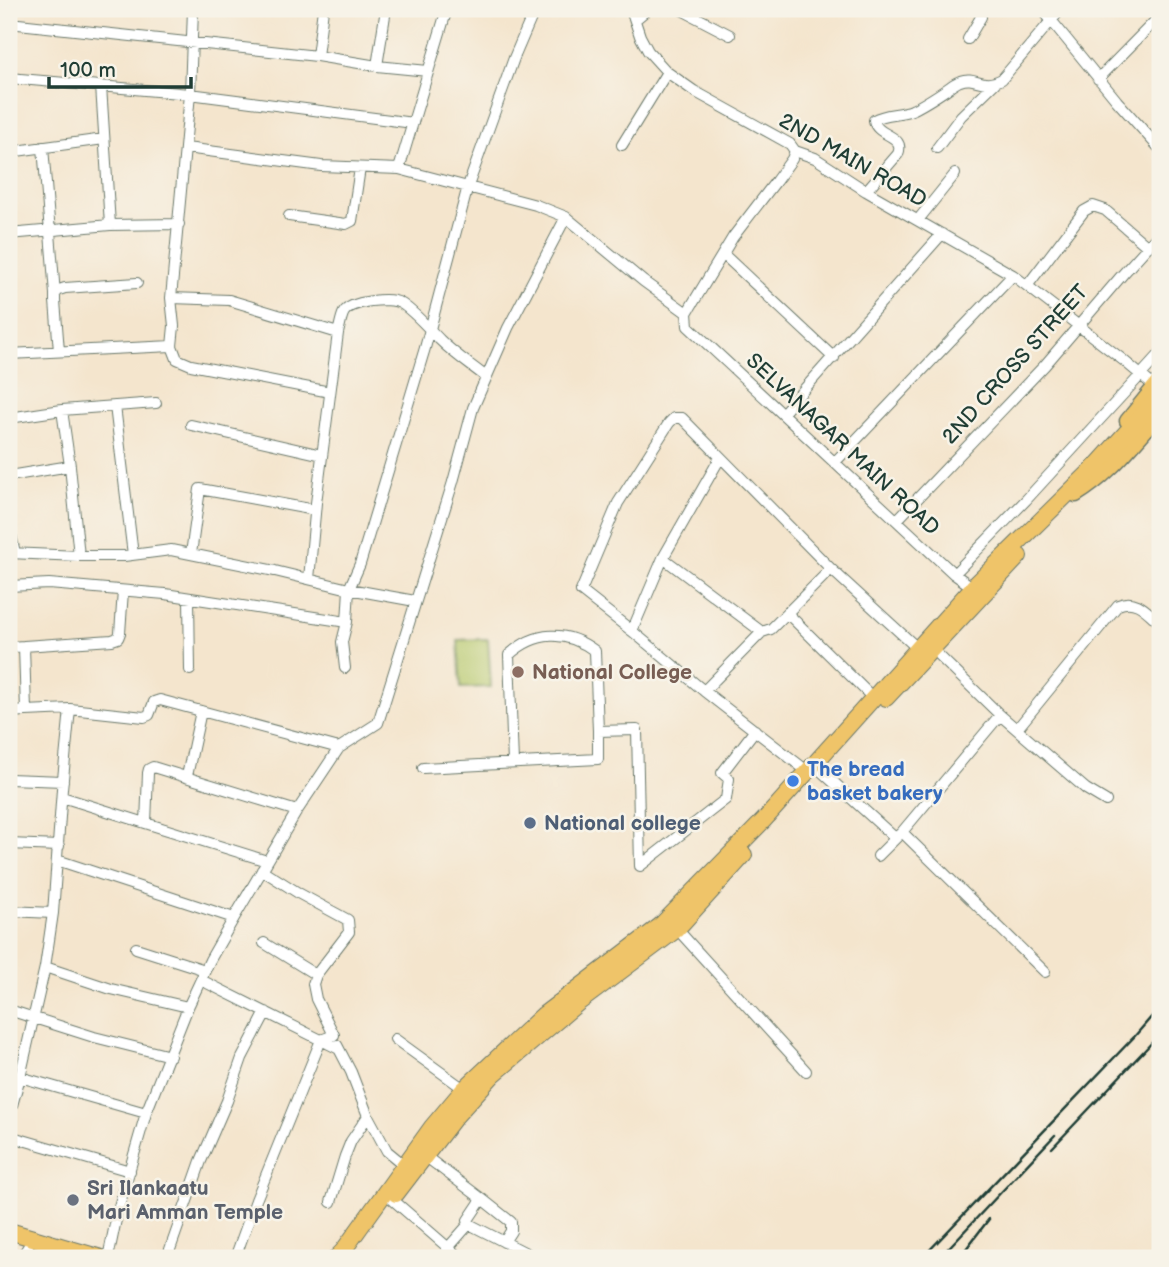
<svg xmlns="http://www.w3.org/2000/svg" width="1169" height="1267" viewBox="0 0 1169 1267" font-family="'Balsamiq Sans',sans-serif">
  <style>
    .green { fill: #b7c96d; stroke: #6b8350; stroke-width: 2 }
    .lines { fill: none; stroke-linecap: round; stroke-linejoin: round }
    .minor-casing { stroke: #6a786a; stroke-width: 12 }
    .primary-casing { stroke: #6a786a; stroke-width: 17 }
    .trunk-casing { stroke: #6a786a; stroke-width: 18 }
    .minor { stroke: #fff; stroke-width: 10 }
    .primary { stroke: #efc469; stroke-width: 14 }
    .trunk { stroke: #efc469; stroke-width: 16 }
    .rail { stroke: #1f3d34; stroke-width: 2.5 }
    .education-dot { fill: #8d6e63; stroke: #f7f3e8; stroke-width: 2.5 }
    .shop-dot { fill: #3f7fe0; stroke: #f7f3e8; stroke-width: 2.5 }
    .service-dot { fill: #5c6f8a; stroke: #f7f3e8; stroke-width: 2.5 }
    .worship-dot { fill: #6b7280; stroke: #f7f3e8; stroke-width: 2.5 }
    .labels { text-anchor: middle; stroke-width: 5; stroke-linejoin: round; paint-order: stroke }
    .street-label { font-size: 21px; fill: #1f3d34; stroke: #f7f3e8 }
    .education-label { font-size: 21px; font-weight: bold; fill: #785e54; stroke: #f7f3e8; text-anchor: start }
    .shop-label { font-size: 21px; font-weight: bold; fill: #366cbe; stroke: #f7f3e8; text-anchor: start }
    .service-label { font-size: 21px; font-weight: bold; fill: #4e5e75; stroke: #f7f3e8; text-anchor: start }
    .worship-label { font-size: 21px; font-weight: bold; fill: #5b616d; stroke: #f7f3e8; text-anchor: start }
  </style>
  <rect width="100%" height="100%" fill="#f7f3e8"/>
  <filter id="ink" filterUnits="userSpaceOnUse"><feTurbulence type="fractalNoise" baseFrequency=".0143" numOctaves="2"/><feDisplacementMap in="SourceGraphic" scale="14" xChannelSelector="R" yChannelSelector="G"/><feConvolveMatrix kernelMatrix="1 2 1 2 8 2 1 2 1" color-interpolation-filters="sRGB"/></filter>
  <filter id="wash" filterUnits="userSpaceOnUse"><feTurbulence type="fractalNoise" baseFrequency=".00686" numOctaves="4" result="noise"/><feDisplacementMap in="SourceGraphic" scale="28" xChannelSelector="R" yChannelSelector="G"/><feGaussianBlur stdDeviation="1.57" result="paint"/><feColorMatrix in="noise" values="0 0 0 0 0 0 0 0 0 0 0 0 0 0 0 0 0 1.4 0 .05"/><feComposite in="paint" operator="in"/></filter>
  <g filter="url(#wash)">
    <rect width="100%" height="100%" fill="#f4e5cd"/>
    <path class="green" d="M488,639L491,687L461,688L458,640Z"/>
  </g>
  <g filter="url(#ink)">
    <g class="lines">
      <g class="minor-casing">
        <path id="minor" d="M631,9L640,36L648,51L667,72L694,91L790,144L795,151L815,158L866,191L1013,275L1123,360L1155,387
          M680,9L730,35
          M1042,9L1117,101L1160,149
          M636,19L648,9
          M9,23L317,56L377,66L428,71
          M968,39L981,17L979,11L976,9
          M317,56L323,9
          M377,66L386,9
          M9,78L190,94L413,123
          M1098,79L1160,16
          M101,86L110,225
          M622,145L667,72
          M43,147L55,294
          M186,148L321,166L399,169L536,205L566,217L643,281L687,313
          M937,148L961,116L995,83
          M9,152L104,139
          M399,169L447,9
          M866,191L898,154C906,134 876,137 874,120C885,113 900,115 912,110C925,104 938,95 950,87C951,86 959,81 960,81C977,75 981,90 1002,79L1061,9
          M289,216L346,224L352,221L360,168
          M918,220L955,174
          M9,234L110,225L179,224
          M723,254L834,358
          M1027,286L1084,211L1093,206L1105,210L1148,247
          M171,298L229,300L338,333C340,326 341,317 344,312C351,301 390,297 400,303C412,309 430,330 440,340C454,354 471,365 486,377
          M687,313L688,326L954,574L975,589
          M687,313L733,237L776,181L792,159L795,151
          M172,346L177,359L191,365L330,392
          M59,351L55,301V294L59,290L65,288L137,283
          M9,354L172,346L174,326L171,298L190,94L193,9
          M115,406L133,555
          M62,410L70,466
          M783,413L942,234
          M9,418L62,410L156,403
          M191,425L322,455
          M835,462L1013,275
          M9,476L70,466L79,556
          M897,520L1045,365L1123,274L1160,233
          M9,526L15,553
          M9,553L79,556H124L171,550L275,571L349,589L415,601
          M191,554L200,489L315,510
          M663,558L720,458
          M831,569L771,629L762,632L663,558L632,631L581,591L618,503L669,423L674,418H682L831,569L917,648
          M954,574L1026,500L1160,354
          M309,579L316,503L338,333
          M9,586L49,584L165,594L347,622
          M189,598L190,670
          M787,613L872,697
          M632,631L704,691L807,771
          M929,646L1000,715L1086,789L1106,801
          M9,647L24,646
          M345,668L342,642L347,622L349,589L360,564L425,348L468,186L514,58L535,9
          M704,691L762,632
          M26,711L70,709
          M9,712L26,711L24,646L112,640L118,638L120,633L123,591
          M1017,729L1118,605C1137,597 1147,612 1160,623
          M513,763L509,655C535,631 566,629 595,651L598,731
          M423,768L598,759V731L637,730L640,866L726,799L729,779L722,773L755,730
          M820,770L895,838
          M187,776L201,711
          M9,779L63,781
          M62,797L267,861
          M146,823L148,773L149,769L153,767L297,811
          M902,832L1045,972
          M9,844L59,846
          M878,856L902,832L1000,715
          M57,860L234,918
          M9,911L53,913
          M677,929L806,1071
          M264,943L316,975
          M136,948L205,970
          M45,967L111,989L188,1007
          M201,980L339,1049
          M9,1010L94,1037L170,1056
          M395,1039L464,1089
          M337,1045L351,1072L368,1116L387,1151L404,1165
          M20,1077L146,1113
          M9,1116L20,1077L45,967L53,913L62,789L70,709L144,717L149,715L154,702L160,700L339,748
          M9,1136L130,1171
          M425,1156L482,1199L468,1220L469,1224L536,1258
          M385,1193L460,1258
          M482,1199L511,1222V1231L504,1242
          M331,1202L345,1156L351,1141L368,1116
          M447,1249L469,1224
          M351,1256L357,1258
          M21,1258L28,1247
          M108,1258L118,1210L146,1113L188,1007L210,960L234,918L297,811L339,748L378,723L453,482L473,408L508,328L566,217
          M167,1258L201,1161L227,1101L242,1058L266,1012
          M235,1258L256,1200L321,1040L334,1035L316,999L313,984L316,975L349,932L348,920L300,894L262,870"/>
      </g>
      <g class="primary-casing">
        <path id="primary" d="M1127,421L1160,380
          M1076,495C1111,474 1133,443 1160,414"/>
      </g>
      <g class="trunk-casing">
        <path id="trunk" d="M886,698L1019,556
          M396,1194L455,1117L493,1075L578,1003L677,929L744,855
          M9,1231L101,1258
          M336,1258L343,1251L432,1127L464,1089L543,1015L660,926L764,820L973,587L1096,466L1160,395"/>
      </g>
      <use href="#minor" class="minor"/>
      <use href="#primary" class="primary"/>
      <use href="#trunk" class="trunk"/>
      <path class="rail" d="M1052,1148L1160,1034
        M922,1258L1134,1037L1160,1007
        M939,1258L1055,1135
        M959,1258L989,1219"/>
    </g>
  </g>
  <circle class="education-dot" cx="518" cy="672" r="7"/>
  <circle class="shop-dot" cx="793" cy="781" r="7"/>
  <circle class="service-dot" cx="530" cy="823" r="7"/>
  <circle class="worship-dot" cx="73" cy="1200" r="7"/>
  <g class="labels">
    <g class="street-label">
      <text transform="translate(853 160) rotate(30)" y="7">2ND MAIN ROAD</text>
      <text transform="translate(1015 364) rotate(-48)" y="7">2ND CROSS STREET</text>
      <text transform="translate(843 444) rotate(43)" y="7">SELVANAGAR MAIN ROAD</text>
    </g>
    <g class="education-label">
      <text x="532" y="679">National College</text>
    </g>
    <g class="shop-label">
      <text x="807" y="776">The bread<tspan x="807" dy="24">basket bakery</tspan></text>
    </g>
    <g class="service-label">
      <text x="544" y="830">National college</text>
    </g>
    <g class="worship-label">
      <text x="87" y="1195">Sri Ilankaatu<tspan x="87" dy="24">Mari Amman Temple</tspan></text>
    </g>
  </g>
  <rect width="1169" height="1267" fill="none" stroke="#f7f3e8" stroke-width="35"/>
  <path d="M49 77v10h142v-10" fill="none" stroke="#1f3d34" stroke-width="3.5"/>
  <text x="60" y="77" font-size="21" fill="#1f3d34" stroke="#f7f3e8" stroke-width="5" paint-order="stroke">100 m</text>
</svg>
